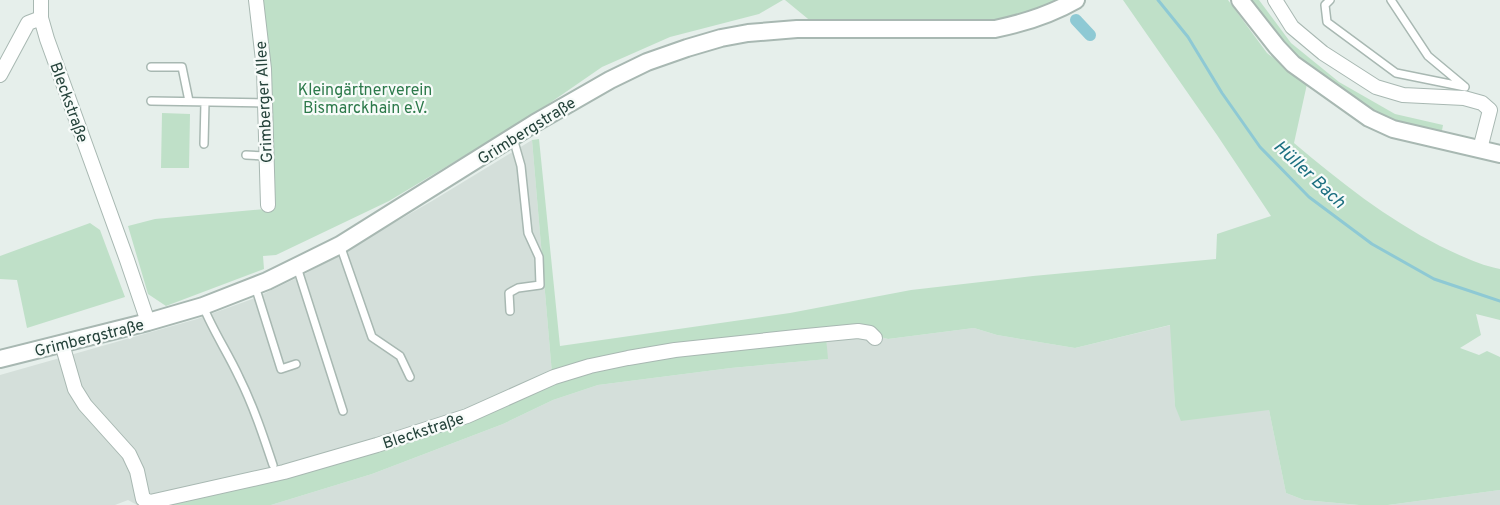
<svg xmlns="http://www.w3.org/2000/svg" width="1500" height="505" viewBox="0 0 1500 505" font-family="Overpass,sans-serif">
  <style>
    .built { fill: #d4dfda }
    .green { fill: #bfe0c8 }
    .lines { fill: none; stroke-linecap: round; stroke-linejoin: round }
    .stream { stroke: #8ec9d4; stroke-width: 3 }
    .canal { stroke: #8ec9d4; stroke-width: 12 }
    .service-casing { stroke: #a8b8b2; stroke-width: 10 }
    .minor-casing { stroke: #a8b8b2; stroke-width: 16 }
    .tertiary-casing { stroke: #a8b8b2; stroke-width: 20 }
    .service { stroke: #fff; stroke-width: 7 }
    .minor { stroke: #fff; stroke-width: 14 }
    .tertiary { stroke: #fff; stroke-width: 16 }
    .labels { text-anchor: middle; stroke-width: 4.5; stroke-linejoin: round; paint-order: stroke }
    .park-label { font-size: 16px; fill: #2d7a4b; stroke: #f7fbf9 }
    .street-label { font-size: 16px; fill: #24423a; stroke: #f7fbf9 }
    .water-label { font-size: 18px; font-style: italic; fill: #1c6f80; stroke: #f7fbf9 }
  </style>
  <rect width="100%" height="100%" fill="#e6efeb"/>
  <path class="built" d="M532,140L552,374L467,413L377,443L141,505H137L128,500L115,505H0V375L197,319L255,298L305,274L432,201Z
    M1171,325L1175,406L1269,410L1286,493L1304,500L1359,505H271L372,474L503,424L553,400L598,385L731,368L827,359L826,336L869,334L888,339L974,328L997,335L1075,348Z
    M1500,490V505H1388Z"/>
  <path class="green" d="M257,0H783L759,14L670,37L602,67L531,116L389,201L276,255L263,256L264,269L166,306L148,294L128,226L155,219L265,209Z
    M785,0H1064L993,25L813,23Z
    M1123,0H1228L1267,53L1307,84L1294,143C1340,182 1386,218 1440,246C1459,255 1479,265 1500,269V320L1476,314L1481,335L1460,348L1479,355L1487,351L1500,357V490L1388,505H1359L1304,500L1286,493L1269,410L1181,421L1175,406L1170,325L1075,348L997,335L974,328L888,339L869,334L826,336L828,359L731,368L598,385L553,400L503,424L372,474L271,505H141L376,448L552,374L532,140L539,139L560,346L790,313L911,290L1033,276L1216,259L1217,234L1271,216L1217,135Z
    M1250,0H1259L1291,43L1339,82L1395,114L1443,125L1441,136L1373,114L1328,83L1285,47L1263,15Z
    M162,113L190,114L189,168H161Z
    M90,223L100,230L125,297L27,328L17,280L0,279V256Z"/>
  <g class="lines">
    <path class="stream" d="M1158,0L1188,37L1222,93L1260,147L1309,197L1372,244L1434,279L1500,301"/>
    <path class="canal" d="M1076,20L1090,35"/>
    <g class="service-casing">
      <path id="service" d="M1330,0L1325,5L1327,22L1396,73L1465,87
        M1391,0L1428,56L1464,86
        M151,67H182L189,101
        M151,101L265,103
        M204,144L205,102
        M246,155L267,156
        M340,245L372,337L400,356L410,377
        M297,267L343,411
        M255,286L281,369L296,364
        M203,306C213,331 228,353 239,377C253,405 263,435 273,465
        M510,311L509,293L518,288L540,285L539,257L528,233L521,166L513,138"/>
    </g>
    <g class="minor-casing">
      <path id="minor" d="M41,0V18L47,39L127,260L148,322
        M256,0L264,69L268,205
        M1275,0L1292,27L1323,53L1376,87L1403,95L1464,98L1482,103L1490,110
        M0,75L28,23L41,18
        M1480,149L1490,110
        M62,344L75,389L85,405L129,454L137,471L143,499L150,502L284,472L377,445L467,416L554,377L590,366L628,358L675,350L796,337L858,331L870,333L875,338"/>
    </g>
    <g class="tertiary-casing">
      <path id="tertiary" d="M1240,0L1277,47L1293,64L1369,118L1393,129L1500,154
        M0,359L148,322L203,306L267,281L340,245L535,123L610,80L647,62L687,48L721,38L748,33L797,29H995C1024,23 1050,15 1076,0"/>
    </g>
    <use href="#service" class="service"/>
    <use href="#minor" class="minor"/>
    <use href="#tertiary" class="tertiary"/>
  </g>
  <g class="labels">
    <g class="park-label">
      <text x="365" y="95">Kleingärtnerverein<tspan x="365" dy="18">Bismarckhain e.V.</tspan></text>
    </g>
    <g class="street-label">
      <text transform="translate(70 102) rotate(70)" y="6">Bleckstraße</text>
      <text transform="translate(263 102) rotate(-93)" y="6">Grimberger Allee</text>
      <text transform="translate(526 130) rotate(-32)" y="6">Grimbergstraße</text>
      <text transform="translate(89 337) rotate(-14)" y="6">Grimbergstraße</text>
      <text transform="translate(423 430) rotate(-18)" y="6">Bleckstraße</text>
    </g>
    <g class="water-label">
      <text transform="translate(1310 174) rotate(43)" y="6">Hüller Bach</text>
    </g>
  </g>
</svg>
